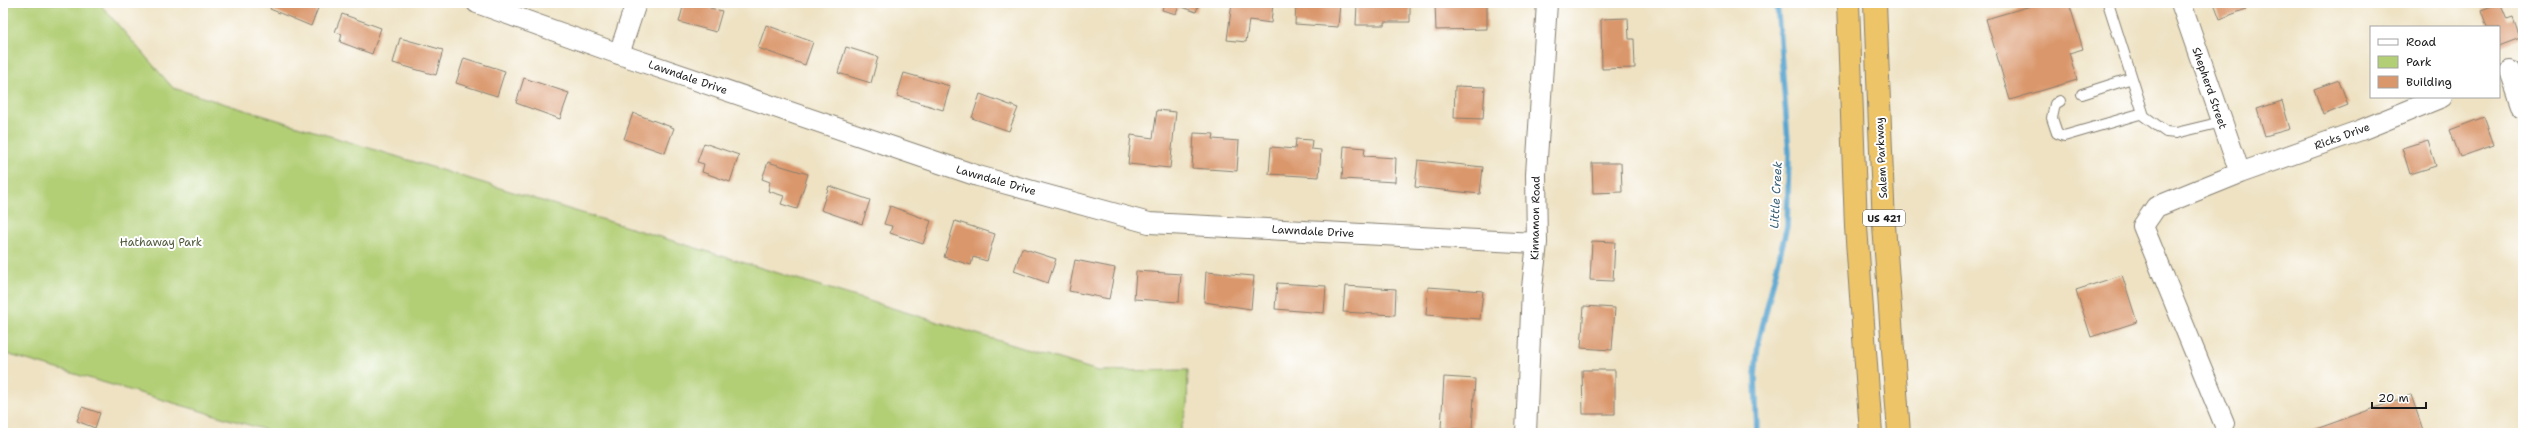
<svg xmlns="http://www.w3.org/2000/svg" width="2526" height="436" viewBox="0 0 2526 436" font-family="'Shantell Sans',sans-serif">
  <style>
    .green { fill: #b2cf76; stroke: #677649 }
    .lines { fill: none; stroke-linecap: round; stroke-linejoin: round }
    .stream { stroke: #57a4cf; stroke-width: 5.5 }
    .building { fill: #da976c }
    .service-casing { stroke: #857f70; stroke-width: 12 }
    .minor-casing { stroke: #857f70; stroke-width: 22 }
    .motorway-casing { stroke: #857f70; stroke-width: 24 }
    .service { stroke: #fff; stroke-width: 10 }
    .minor { stroke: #fff; stroke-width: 20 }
    .motorway { stroke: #eec469; stroke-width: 22 }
    .labels { text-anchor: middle; stroke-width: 4; stroke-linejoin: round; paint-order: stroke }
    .shield { fill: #fff; stroke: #606060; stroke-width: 1 }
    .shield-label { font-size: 10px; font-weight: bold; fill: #1c1c1c }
    .street-label { font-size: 11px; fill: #1c1c1c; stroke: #fff }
    .park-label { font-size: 11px; fill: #505b3c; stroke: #fff }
    .water-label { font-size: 12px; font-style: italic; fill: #3a6076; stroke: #fff }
  </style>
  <rect width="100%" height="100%" fill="#fff"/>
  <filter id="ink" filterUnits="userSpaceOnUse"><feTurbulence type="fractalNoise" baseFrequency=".025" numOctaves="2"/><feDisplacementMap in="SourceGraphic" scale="8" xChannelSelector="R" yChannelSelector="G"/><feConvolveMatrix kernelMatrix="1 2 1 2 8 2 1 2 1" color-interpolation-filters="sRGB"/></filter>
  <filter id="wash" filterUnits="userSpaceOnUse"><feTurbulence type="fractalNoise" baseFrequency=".012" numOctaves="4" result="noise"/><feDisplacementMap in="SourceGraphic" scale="16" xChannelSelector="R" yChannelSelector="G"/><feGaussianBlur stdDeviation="0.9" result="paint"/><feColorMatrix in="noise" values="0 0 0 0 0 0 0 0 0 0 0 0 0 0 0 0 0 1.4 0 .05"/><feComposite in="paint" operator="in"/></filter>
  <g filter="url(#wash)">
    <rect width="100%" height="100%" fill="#eee2c3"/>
    <path class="green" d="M3,3H99L173,88L1098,371L1188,370L1187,407L1180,433H276L3,353Z"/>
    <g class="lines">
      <path class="stream" d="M1757,433L1755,376L1758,344L1787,226L1789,153L1777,3"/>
    </g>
    <g id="blocks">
      <path class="building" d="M272,3H320L311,26L270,9Z
        M684,3H711L710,8L722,11L716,32L679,22Z
        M1164,3H1199L1196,12L1179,6L1176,14L1162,10Z
        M1232,3H1273L1271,23L1249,20L1246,42L1227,40Z
        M1296,3H1340L1338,27L1295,24Z
        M1357,3H1410V22H1385V25H1356Z
        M1435,3H1487V29L1436,30Z
        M2041,3H2069L2083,49L2069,53L2077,80L2010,100L1986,19Z
        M2214,3H2244L2246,9L2220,19Z
        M2500,3L2507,20L2513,18L2520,38L2499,46V27H2487L2481,10Z
        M342,14L381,28L372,54L340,42L342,34L335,32Z
        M1628,18L1629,39H1634L1635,68L1602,69L1601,19Z
        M766,25L813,42L805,65L758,48Z
        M400,38L443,50L436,75L393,63Z
        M846,47L878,57L871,83L838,73Z
        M464,58L505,71L497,96L456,83Z
        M904,73L950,86L943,110L897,96Z
        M524,78L569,93L560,119L516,103Z
        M2339,80L2348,105L2323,115L2314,89Z
        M1455,86L1485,87L1483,119L1454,118Z
        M980,94L1018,108L1009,131L972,118Z
        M2282,101L2290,129L2265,136L2257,109Z
        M1157,110L1176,112L1170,168L1128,164L1131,135L1153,138Z
        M633,113L674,128L665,153L624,139Z
        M2484,117L2494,145L2460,157L2450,130Z
        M1194,133L1214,134L1213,139L1239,141L1237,171L1192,168Z
        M1296,139L1312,140L1311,149L1321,150L1319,177L1269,174L1271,147L1295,149Z
        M2428,140L2436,166L2410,174L2402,148Z
        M704,143L739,155L730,182L702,172L704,164L697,162Z
        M1344,146L1365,148L1364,156L1396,158L1395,182L1342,179Z
        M1418,160L1483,167L1480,194L1415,187Z
        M768,162L808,174L797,209L781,204L784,196L768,191L770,182L762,179Z
        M1592,163H1621L1622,192L1593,193Z
        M829,186L870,200L862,224L821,210Z
        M890,206L931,221L923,244L890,233L892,226L884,224Z
        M955,221L995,234L987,261L973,257L971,265L944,257Z
        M1592,241L1615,242L1613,281L1590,280Z
        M1022,248L1056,259L1048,283L1014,271Z
        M1075,260L1115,268L1109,299L1069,291Z
        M1136,271L1181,274L1179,302L1134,299Z
        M1206,272L1254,276L1251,309L1204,302Z
        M2122,275L2137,322L2091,337L2076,290Z
        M1277,283L1326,286L1324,313L1275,309Z
        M1345,286L1396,289L1395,315L1343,312Z
        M1428,287L1483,291L1480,319L1426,315Z
        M1584,306L1615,308L1612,350L1581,348Z
        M1582,370H1615V414H1583Z
        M1444,377L1475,379L1472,430L1441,428Z
        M2411,395L2424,433H2305Z
        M82,407L100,413L95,428L77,421Z"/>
    </g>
  </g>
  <g filter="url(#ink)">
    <use href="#blocks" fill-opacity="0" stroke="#857f70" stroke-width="1"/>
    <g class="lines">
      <g class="service-casing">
        <path id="service" d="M2108,3L2144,116L2166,132L2176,133L2222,122
          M2082,94L2132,78
          M2060,101L2055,104L2052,118L2057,133L2064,136L2143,113"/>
      </g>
      <g class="minor-casing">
        <path id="minor" d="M477,3L619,54L978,176L1149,223L1537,243
          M2181,3L2240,173
          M619,54L636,3
          M2510,71L2523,108
          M2224,423L2143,226L2156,207L2240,173L2361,130L2442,97
          M1526,433L1532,288L1537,243L1536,174L1547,3"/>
      </g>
      <g class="motorway-casing">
        <path id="motorway" d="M1848,3L1856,227L1871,433
          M1875,3L1884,225L1899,433"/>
      </g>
      <use href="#service" class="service"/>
      <use href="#minor" class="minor"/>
      <use href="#motorway" class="motorway"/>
    </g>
  </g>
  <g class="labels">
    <rect class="shield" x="1863" y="210" width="42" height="16" rx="3"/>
    <g class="shield-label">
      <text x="1884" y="222">US 421</text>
    </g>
    <g class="street-label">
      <text transform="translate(688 77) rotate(19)" y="4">Lawndale Drive</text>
      <text transform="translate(2210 88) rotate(71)" y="4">Shepherd Street</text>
      <text transform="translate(2342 136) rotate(-20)" y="4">Ricks Drive</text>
      <text transform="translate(1881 158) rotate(-93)" y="4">Salem Parkway</text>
      <text transform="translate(996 180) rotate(16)" y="4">Lawndale Drive</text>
      <text transform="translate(1535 218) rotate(-89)" y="4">Kinnamon Road</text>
      <text transform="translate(1313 231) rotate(3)" y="4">Lawndale Drive</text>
    </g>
    <g class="park-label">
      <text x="161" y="246">Hathaway Park</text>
    </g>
    <g class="water-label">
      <text transform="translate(1776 195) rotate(-87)" y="4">Little Creek</text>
    </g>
  </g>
  <rect width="2526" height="436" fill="none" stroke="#fff" stroke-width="16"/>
  <rect x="2370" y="26" width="130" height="72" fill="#ffffff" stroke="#a4a4a4"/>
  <rect x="2378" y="39" width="20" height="6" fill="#ffffff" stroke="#a4a4a4"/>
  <text x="2406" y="46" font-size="12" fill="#1c1c1c">Road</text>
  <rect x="2378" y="56" width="20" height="12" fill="#b2cf76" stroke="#a4a4a4"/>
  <text x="2406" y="66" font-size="12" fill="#1c1c1c">Park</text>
  <rect x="2378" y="76" width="20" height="12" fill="#da976c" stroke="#a4a4a4"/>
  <text x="2406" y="86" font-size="12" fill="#1c1c1c">Building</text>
  <path d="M2372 402v6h54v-6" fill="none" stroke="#1c1c1c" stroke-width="2"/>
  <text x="2378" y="402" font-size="12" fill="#1c1c1c" stroke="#ffffff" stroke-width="3" paint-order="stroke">20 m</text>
</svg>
